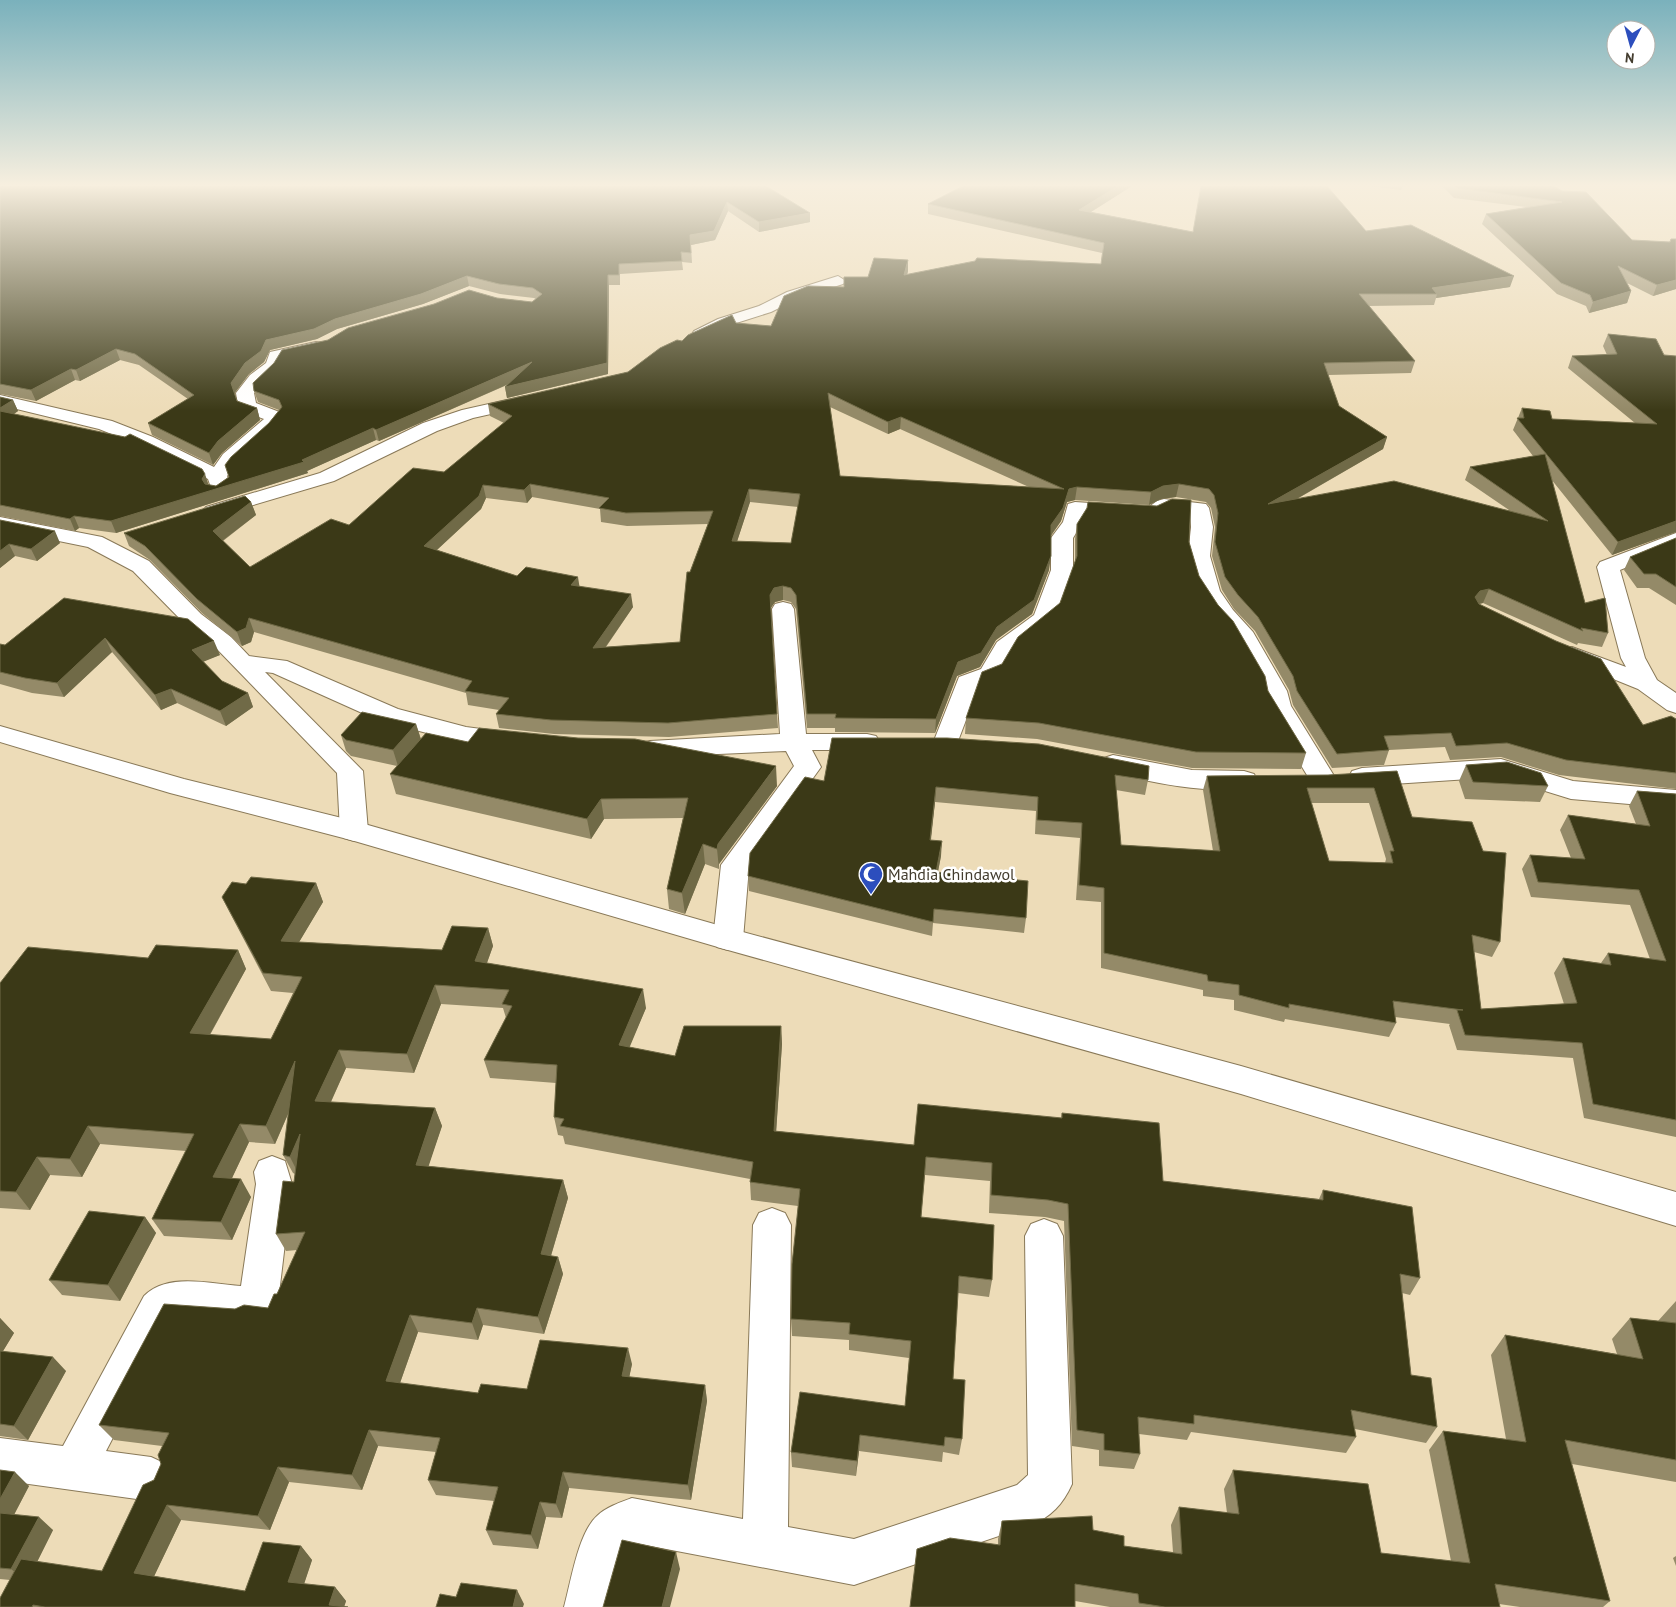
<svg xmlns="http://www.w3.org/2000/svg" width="1676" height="1607" viewBox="0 0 1676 1607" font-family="'PT Sans',sans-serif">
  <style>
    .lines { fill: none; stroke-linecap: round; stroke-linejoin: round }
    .street-casing { stroke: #897958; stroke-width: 2 }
    .secondary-casing { stroke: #897958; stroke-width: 2 }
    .street { fill: #fff; fill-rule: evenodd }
    .secondary { fill: #fff; fill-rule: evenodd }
    .wall { fill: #948a68; fill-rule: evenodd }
    .shaded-wall { fill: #706a47 }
    .building { fill: #3b3917; stroke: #706a47; fill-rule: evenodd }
    .labels { text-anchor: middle; stroke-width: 5; stroke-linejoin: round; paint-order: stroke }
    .poi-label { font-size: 16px; fill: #433c2e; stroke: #fff; text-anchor: start }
  </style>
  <rect width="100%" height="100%" fill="#eddcb8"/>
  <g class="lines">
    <g class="street-casing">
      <path id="street" d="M838,276L846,281L843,284L799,298L771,312L730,325L706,337H694L692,334L694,331L718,319L759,306L787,292Z
        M316,342L322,343L324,347L322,351L284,359C281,373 263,382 254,393L256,403L282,413L284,417C269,440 243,453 227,476L232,488C227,495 221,495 213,493L208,479L139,445L99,429L0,405V395L112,421L153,437L214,467L223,454L264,419C246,412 239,414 236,393L250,375L266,363L270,352Z
        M525,396L531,397L534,401L531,405L473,418L437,431L334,481L213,517L206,515L203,511L206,507L320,473L423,423L462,410Z
        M1164,499L1206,504L1209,508L1213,527L1210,556L1220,591L1233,610L1253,632L1287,691L1291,706L1336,779L1333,785L1323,788L1313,785L1265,706L1263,691L1231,635L1216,619L1198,591L1188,556L1191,527L1190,513L1169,512L1161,517L1154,519L1084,515L1083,522L1073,538V570L1056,618L1015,651L999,679L979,686L955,749L946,751L937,749L933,743L959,677L981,669L997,642L1034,615L1051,570V538L1063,522L1068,504L1075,502L1149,507L1157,501Z
        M0,517L102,537L149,561L201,614L231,637L249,656L287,661L398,709L466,727L519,734L523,740L519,746L510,748L466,743L380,721L273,673L265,672L363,771L368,831L364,838L354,841L344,838L340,831L337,773L215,647L185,624L133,571L88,547L0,529Z
        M1676,533V547L1620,570L1645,658L1657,680L1676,693V713L1667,710L1638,689L1564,659L1560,654L1564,649L1572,647L1626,667L1621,658L1597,567L1600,562Z
        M783,602L791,604L794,609L806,734H867L876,736L880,742L876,748L867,750H812L821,767L749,867L743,939L739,947L728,950L717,947L713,939L721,865L794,766L786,751L650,757L641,755L637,749L641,743L650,741L780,734L772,609L775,604Z
        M1113,755L1192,770L1244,771L1254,774L1257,780L1254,786C1215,797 1143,781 1104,770L1100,764L1104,758Z
        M1501,759L1573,781L1676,790V808L1571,799L1500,777L1362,786L1352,783L1349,777L1352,771L1362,768Z
        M272,1156L285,1161L292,1184L279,1294L269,1314L246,1324L175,1319L106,1451L151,1457L166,1464L173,1479L166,1494L151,1501L0,1480V1438L63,1446L144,1296C168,1272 210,1284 241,1286L256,1184L254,1172L259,1161Z
        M772,1208L785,1213L791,1225L788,1527L854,1539L1017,1485L1028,1475L1025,1236L1031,1224L1044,1219L1057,1224L1063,1236L1072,1484C1063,1504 1051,1517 1031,1525L854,1585L635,1543L624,1554L610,1607H564C571,1582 578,1533 597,1516C606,1507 621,1502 632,1498L743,1519L753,1225L759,1213Z"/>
    </g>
    <g class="secondary-casing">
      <path id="secondary" d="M0,726L184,779L354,821L728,928L1241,1066L1676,1192V1226L1241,1094L728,950L351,840L170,793L0,742Z"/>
    </g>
    <use href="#street" class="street"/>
    <use href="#secondary" class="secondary"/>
  </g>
  <path class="wall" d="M0,186H766L810,222L759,232L728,211L715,240L691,245L692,263L682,262L683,270L620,274V285H609L608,374L507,398L505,387L507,385L379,441L376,440L307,471L308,473L116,533L79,528L75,531L0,516V397L13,400L18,411L14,414L209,485L216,486L229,477L269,423L279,410L258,402L254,391L328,340L497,298L532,302L536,299L534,298L500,294L469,286L423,304L337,329L317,339L270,350L264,362L249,374L234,393L237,401L257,408L260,420L222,453L213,465L152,435L148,423L188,399L139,365L120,360L80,381L75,380L36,401L0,394Z
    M963,186H1132L1091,212L1193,232L1366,231L1510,287L1436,298L1434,305L1368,306L1415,361L1411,373L1328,375L1339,406L1387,437L1383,449L1297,499L1509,510L1465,480L1470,467L1533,456L1513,430L1522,408L1552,419L1635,423L1568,368L1572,356L1607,355L1603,346L1608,334L1656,339L1676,532L1612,555L1551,479L1585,603L1608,633L1602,647L1578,643L1577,645L1483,603L1479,604L1643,725L1676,719V789L1559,775L1501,757L1450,760L1445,747L1389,750L1384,765L1332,768L1293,705L1289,690L1255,631L1234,609L1222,590L1212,556L1215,527L1211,508L1206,502L1176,497L1161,499L1149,505L1075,500L1067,502L1061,521L1051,536L1049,570L1032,614L996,640L980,667L957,676L935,733L835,732V728H807L796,609L791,602L783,600L775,602L770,609L778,728L669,737L554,734L499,728L496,714L499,710L468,705L466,693L254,632L251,642L242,646L202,613L150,560L129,546L124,533L251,502L256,515L223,541L250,567L349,525L444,472L504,423L490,416L488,404L628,372L682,341L736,323L771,326L844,287L908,260V271L907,275L1101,264L1102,253L928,214V204ZM830,407L888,434L900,429L1029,487L840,476ZM532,497L600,509L601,522L627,526L708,524L690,572L680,642L606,647L633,607L579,586L517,576L437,550L481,509L486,498L527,503ZM750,502L798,507L791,543L737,541Z
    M1371,186H1403L1401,190Z
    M1442,186H1554L1632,240L1669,242L1671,239H1676V289L1653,296L1627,283L1631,291L1627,303L1589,313L1586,306L1557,294L1482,224L1486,214L1527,207L1454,198Z
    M0,520L60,543L37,561L15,556L0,568Z
    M1077,524L1189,542L1199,576L1268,691L1306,753L1301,769L1192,768L1037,739L965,734L966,718L1002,664L1060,603L1075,562V539Z
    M1676,538V605L1649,588H1637L1624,570L1630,557Z
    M64,598L220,655L203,661L222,681L248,693L253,707L226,726L177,703L161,710L112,652L64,697L32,693L0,684V644L5,645Z
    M416,724L421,739L468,742L777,786L719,864V869L705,864L685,914L669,909L667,889L683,818L604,819L591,839L396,794L390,774L397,766L351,756L346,751L341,735Z
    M947,738L1148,780L1145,795L1116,790L1121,845L1213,851L1203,790L1207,776L1328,775L1397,771L1412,817L1500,942L1492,957L1474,952L1481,1009L1564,1004L1554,973L1563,958L1601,963L1608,953L1650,959L1630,905L1531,897L1522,869L1530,855L1571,858L1560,830L1568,815L1636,824L1629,806L1637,791L1676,794V1137L1584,1118L1573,1058L1457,1050L1449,1025L1450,1024L1395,1017L1396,1023L1389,1037L1285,1019L1284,1022L1234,1010V1000L1203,996V990L1101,968V902L1076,900L1080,838L1035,834L1036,811L935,802L931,840L941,856L938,872L1026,918L1024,933L933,923L932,936L749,891L748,876L824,781ZM1311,803H1369L1386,859L1385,863L1329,861Z
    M1466,765L1548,786L1540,802L1465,799L1459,781Z
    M316,883L323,902L299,942L442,950L488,928L493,946L487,963L646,1008L629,1047L675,1056L781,1026L782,1044L776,1131L914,1145L1061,1118L1062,1113L1163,1181L1319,1199L1323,1190L1420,1278L1410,1295L1402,1293L1411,1375L1437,1427L1426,1443L1355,1429L1356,1437L1346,1453L1191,1432L1187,1440L1139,1434L1140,1454L1134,1469L1099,1466V1450L1072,1446L1064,1221L1045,1217L989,1213L990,1181L925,1175L921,1217L992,1280L989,1297L958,1293L953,1379L962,1439L959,1455L943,1452L942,1462L859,1451L856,1476L792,1467L791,1452L905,1406L909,1358L849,1350V1340L792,1336L791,1319L798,1206L751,1200L750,1182V1179L565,1144L563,1136L558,1135L554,1117L556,1083L490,1078L484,1060L506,1018L503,1008L441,1004L414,1073L346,1068L331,1102L435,1108L442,1126L428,1166L563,1180L568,1198L551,1256L558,1257L563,1274L544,1334L483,1325L478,1340L418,1332L400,1383L478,1393L527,1389L632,1364L629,1377L705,1385L707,1401L691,1500L569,1488L562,1518L546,1517L538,1549L493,1545L486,1530L494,1501L436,1495L428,1480L436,1452L378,1446L362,1490L289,1482L270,1530L181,1520L154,1576L245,1591L301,1546L312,1560L304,1584L335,1587L346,1601L344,1607H348H0L10,1580L0,1579V1470L29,1486L14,1515L53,1530L37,1562L102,1571L154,1480L161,1464L162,1446L114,1440L99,1425L235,1309L268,1308L277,1294L297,1250L286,1251L276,1234L294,1182L295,1174L293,1173L283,1155L289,1112L275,1144L249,1142L232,1178L251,1197L232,1240L164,1236L152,1219L186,1151L100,1144L82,1177L50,1175L30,1210L0,1208V983L148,958L238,950L246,969L210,1035L271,1039L293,993L271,991L231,915L222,897L246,884Z
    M145,1217L156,1233L120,1301L62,1295L49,1280Z
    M1676,1301V1482L1572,1464L1610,1601L1603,1607H1520L1499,1604L1500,1607H1110L1075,1601L998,1545V1539L1002,1521L1093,1530L1124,1546L1173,1552L1171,1525L1179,1507L1227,1513L1224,1489L1233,1470L1381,1553L1451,1561L1429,1450L1443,1431L1506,1439L1491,1355L1505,1335L1617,1354L1612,1339L1630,1318L1658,1321Z
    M0,1318L14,1333L3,1351L66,1371L28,1440L0,1436Z
    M1676,1556V1566L1673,1558Z"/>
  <path class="shaded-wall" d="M1118,186H1132L1078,220L1079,210Z
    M727,202L728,211L715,240L691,245L690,235Z
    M810,213V222L759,232V222Z
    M908,260V271L904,286V275Z
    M608,275L609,285L608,374L507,398L505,387L607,363Z
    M467,276L469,286L423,304L337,329L317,339L270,350L264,362L249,374L234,394L231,383L245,363L266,340L335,319Z
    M1514,276L1510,287L1436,298L1437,294L1432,288Z
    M1676,280V289L1653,296L1657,285Z
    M1631,291L1627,303L1589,313L1593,302Z
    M116,349L120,360L80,381L76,370Z
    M532,362L533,373L379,441L376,430Z
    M71,369L75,380L36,401L31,390Z
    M13,400L18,411L2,422L0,418V408Z
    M257,408L260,420L222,453L213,465L209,453L218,441Z
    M901,417L900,429L888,434V422Z
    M373,428L376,440L307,471L308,473L116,533L111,521L302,460Z
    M1387,437L1383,449L1265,517L1268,504Z
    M205,474L209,486L206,491L202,479Z
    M530,484L532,497L527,503L524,490Z
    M1179,484L1176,497L1161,499L1149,505L1151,492L1163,486Z
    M483,485L486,498L481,509L427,559L424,546Z
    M1077,487L1075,500L1067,502L1061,521L1049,538L1051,525L1069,489Z
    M749,489L750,502L733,554L732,541Z
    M251,502L256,515L218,544L213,531Z
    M74,516L79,528L75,531L70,519Z
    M1676,521V532L1612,555L1618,542Z
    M55,531L60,543L37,561L31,549Z
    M9,544L15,556L0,568V551Z
    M1051,556L1049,570L1032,614L996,640L980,667L957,676L935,733L936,719L958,662L997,627Z
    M578,577L580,590L571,585Z
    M783,586V600L775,602L770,609V595L774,588Z
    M1489,589L1483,603L1475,605V597L1480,591Z
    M631,594L633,607L595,662L593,648Z
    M249,618L254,632L251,642L242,646L237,632Z
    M105,638L112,652L64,697L57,683Z
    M214,641L220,655L198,664L192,650Z
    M171,689L177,703L161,710L155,695Z
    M248,693L253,707L226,726L220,711Z
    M416,724L421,740L398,766L393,750Z
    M776,766L777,786L719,864V869L717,849L718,844Z
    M936,787L935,802L929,854L930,840Z
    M601,799L604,819L591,839L587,819Z
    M942,841L941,856L935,886L936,872Z
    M703,844L705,864L685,914L682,893Z
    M316,883L323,902L289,959L281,941Z
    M488,928L493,946L481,979L475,961Z
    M238,950L246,969L200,1052L190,1033Z
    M435,985L441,1004L414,1073L407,1054Z
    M643,989L646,1008L623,1063L619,1045Z
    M781,1026L782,1044L775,1149L774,1131Z
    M339,1050L346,1068L323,1119L315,1101Z
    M295,1061L303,1079L275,1144L266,1126Z
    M435,1108L442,1126L423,1183L416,1165Z
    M240,1124L249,1142L224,1195L213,1177Z
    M88,1126L100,1144L82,1177L70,1159Z
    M300,1134L299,1175L290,1157Z
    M37,1157L50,1175L30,1210L16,1192Z
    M241,1179L251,1197L232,1240L221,1222Z
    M563,1180L568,1198L546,1272L541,1254Z
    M145,1217L156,1233L120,1301L108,1285Z
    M558,1257L563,1274L544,1334L538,1317Z
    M477,1308L483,1325L478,1340L472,1323Z
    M410,1315L418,1332L395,1397L386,1381Z
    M0,1318L14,1333L0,1356Z
    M628,1348L632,1364L626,1393L622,1376Z
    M53,1357L66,1371L28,1440L14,1426Z
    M705,1385L707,1401L691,1500L688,1485Z
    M369,1430L378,1446L362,1490L352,1475Z
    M860,1435L859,1451L856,1476L857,1461Z
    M278,1467L289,1482L270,1530L258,1516Z
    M15,1472L29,1486L8,1526L0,1519V1499Z
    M563,1472L569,1488L562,1518L556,1504Z
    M540,1502L546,1517L538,1549L531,1535Z
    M167,1505L181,1520L149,1587L134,1573Z
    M39,1517L53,1530L27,1582L11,1569Z
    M301,1546L312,1560L300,1596L288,1582Z
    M676,1552L680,1569L670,1607H662Z
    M335,1587L346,1601L344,1607L329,1605Z
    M517,1590L524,1604L523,1607H513Z"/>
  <path class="building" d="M0,186H766L810,213L759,222L727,202L714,231L690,235L691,253L681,252L682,261L619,264V275H608L607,363L505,387L532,362L376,430L373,428L302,460L304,462L111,521L74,516L70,519L0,505V411L125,437L130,434L202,469L205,474L202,479L205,484L216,486L229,477L225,465L231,457L269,423L282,407L279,400L254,391L253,383L274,363L282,350L328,340L348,328L434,304L469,290L497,298L532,302L542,294L533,288L499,284L467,276L421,294L335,319L314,329L266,340L261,351L245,363L231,383L237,401L257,408L218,441L209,453L148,423L194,395L135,354L116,349L76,370L71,369L31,390L0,384Z
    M963,186H1118L1079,210L1193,232L1201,186H1327L1366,231L1411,225L1514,276L1432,288L1437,294H1359L1415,361L1324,363L1339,406L1387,437L1268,504L1394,481L1548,521L1470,467L1545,454L1585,603L1605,598L1608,633L1581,628L1583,631L1489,589L1480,591L1475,597L1479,604L1556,641L1601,659L1643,725L1671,716L1676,719V773L1566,760L1507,743L1456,746L1451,733L1384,736L1389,750L1337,754L1297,691L1293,676L1258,617L1238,595L1225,577L1215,542L1218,513L1214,495L1209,489L1179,484L1163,486L1151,492L1077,487L1069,489L1063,508L1051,525V556L1034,600L997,627L981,653L958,662L936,719L835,718L836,714H807L796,595L791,588L783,586L774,588L770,595L777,714L668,723L551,720L496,714L509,698L465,691L472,681L249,618L246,628L237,632L197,599L145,546L124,533L245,496L251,502L213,531L250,567L331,519L349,525L413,468L444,472L512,416L488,404L628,372L660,348L677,340L682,341L688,335L732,315L736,323L771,326L784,296L808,286L844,287V277H868L874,258L908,260L904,275L975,261L977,258L1101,264L1104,243L928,204ZM828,393L888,422L901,417L1064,489L840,476ZM530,484L609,498L599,508L626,513L713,511L690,572H687L680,642L593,648L631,594L571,585L578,577L526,567L517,576L424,546L479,496L483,485L524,490ZM749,489L800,494L791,543L732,541Z
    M1455,186H1554L1562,191L1586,192L1632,240L1670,242L1671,239H1676V280L1657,285L1618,266L1631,291L1593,302L1590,295L1561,283L1486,214L1562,202L1457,188Z
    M1608,334L1656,339L1664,355L1676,356V521L1618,542L1517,418H1524L1522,408L1550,411L1552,419L1657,424L1572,356L1617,354Z
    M0,397L13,400L0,408Z
    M1172,499L1191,500L1189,542L1199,576L1218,605L1233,621L1265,676L1268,691L1306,753L1196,752L1039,723L966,718L982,672L1002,664L1018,637L1060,603L1077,556V524L1087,508L1088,502L1157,506Z
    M0,520L55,531L31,549L9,544L0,551Z
    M1676,538V587L1656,574H1644L1630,557Z
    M64,598L188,619L214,641L192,650L222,681L248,693L220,711L171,689L155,695L105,638L57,683L25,678L0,672V644L5,645Z
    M362,712L416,724L393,750L346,740L341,735Z
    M479,728L578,738L635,739L776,766L718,844L717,849L703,844L682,893L667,889L688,798L601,799L587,819L390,774L426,733L468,742Z
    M832,738H947L1039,744L1149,766L1148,780L1115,775L1121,845L1220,851L1207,776L1328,775L1397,771L1412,817L1472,822L1483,851L1506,853L1500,942L1472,935L1481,1009L1577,1003L1563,958L1611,965L1608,953L1666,961L1639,890L1538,882L1530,855L1585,859L1568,815L1650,826L1637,791L1676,794V1120L1593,1104L1582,1043L1465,1035L1457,1010H1463L1393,1001L1396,1023L1289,1004V1008L1239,995V985L1208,981L1207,975L1104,953V888L1079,885L1082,823L1037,820L1038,797L936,787L930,840L942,841L936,872L1028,881L1026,918L934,909L933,922L748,876L750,853L805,777L824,781ZM1307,788H1374L1394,851H1390L1393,863L1329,861Z
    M1507,762L1541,773L1548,786L1473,782L1466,765Z
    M251,877L316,883L281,941L442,950L452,926L488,928L475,961L643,989L619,1045L675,1056L684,1026H781L774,1131L914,1145L918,1104L1062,1118V1113L1159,1123L1163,1181L1323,1200V1190L1412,1207L1420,1278L1400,1274L1411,1375L1431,1378L1437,1427L1351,1410L1356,1437L1194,1415V1424L1138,1417L1140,1454L1104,1450V1434L1077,1430L1068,1204L1048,1200L991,1195L992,1163L926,1157L921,1217L994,1225L992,1280L959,1276L953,1379L965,1380L962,1439L945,1437L944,1446L860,1435L857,1461L791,1452L800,1392L905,1406L911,1341L849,1334L850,1323L791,1319L792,1264L800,1189L750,1182L753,1162L560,1126L564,1119L554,1117L557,1065L484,1060L512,1006L502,1004L509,990L435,985L407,1054L339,1050L315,1101L435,1108L416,1165L563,1180L541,1254L558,1257L538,1317L477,1308L472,1323L410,1315L386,1381L478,1393L481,1384L527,1389L540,1340L628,1348L622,1376L705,1385L688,1485L563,1472L556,1504L540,1502L531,1535L486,1530L498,1487L428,1480L440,1438L369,1430L352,1475L278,1467L258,1516L167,1505L134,1573L245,1591L263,1542L301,1546L288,1582L335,1587L329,1605L348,1607H45L33,1605L32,1607H0V1598L21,1559L102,1571L143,1485L154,1480L161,1464L158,1455L169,1433L99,1425L164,1304L235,1309L244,1305L268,1308L274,1294H277L305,1232L276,1234L283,1181L294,1182L300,1134L290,1157L283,1155L295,1061L266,1126L240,1124L213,1177L241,1179L221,1222L152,1219L194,1134L88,1126L70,1159L37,1157L16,1192L0,1191V983L28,947L148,958L156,945L238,950L190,1033L271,1039L302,977L263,973L222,897L232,882L246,884Z
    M89,1211L145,1217L108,1285L49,1280Z
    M1630,1318L1676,1323V1460L1565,1440L1610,1601L1495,1584L1500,1607H1165L1139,1603L1138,1594L1075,1584V1607H910L917,1549L950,1538L1000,1545L1002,1521L1092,1516L1093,1530L1124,1536V1546L1182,1554L1179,1507L1239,1514L1233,1470L1368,1484L1381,1553L1470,1563L1443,1431L1526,1442L1505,1335L1643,1359Z
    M0,1351L53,1357L14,1426L0,1424Z
    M0,1470L15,1472L0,1499Z
    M0,1513L39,1517L11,1569L0,1568Z
    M622,1540L676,1552L662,1607H603Z
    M461,1583L517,1590L513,1607H436L440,1594L456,1597Z"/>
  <linearGradient id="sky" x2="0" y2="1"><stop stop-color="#7ab1bc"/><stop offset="0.45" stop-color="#f7efdf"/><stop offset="1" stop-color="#f7efdf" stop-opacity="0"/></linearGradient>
  <rect width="1676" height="411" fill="url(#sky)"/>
  <defs>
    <g id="mosque-pin" transform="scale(1.25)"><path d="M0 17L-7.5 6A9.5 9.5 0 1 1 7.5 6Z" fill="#2c4ebd" stroke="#fff"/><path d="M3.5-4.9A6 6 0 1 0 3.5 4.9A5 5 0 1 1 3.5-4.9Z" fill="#fff"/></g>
  </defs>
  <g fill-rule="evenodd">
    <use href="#mosque-pin" x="871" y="874"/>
  </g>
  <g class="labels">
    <g class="poi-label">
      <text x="888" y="880">Mahdia Chindawol</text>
    </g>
  </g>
  <g transform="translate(1631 45) rotate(186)"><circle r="24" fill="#ffffff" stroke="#b4b1ab"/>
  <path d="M0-4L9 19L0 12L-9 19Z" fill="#2c4ebd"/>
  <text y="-8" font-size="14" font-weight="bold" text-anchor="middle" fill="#433c2e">N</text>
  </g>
</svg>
